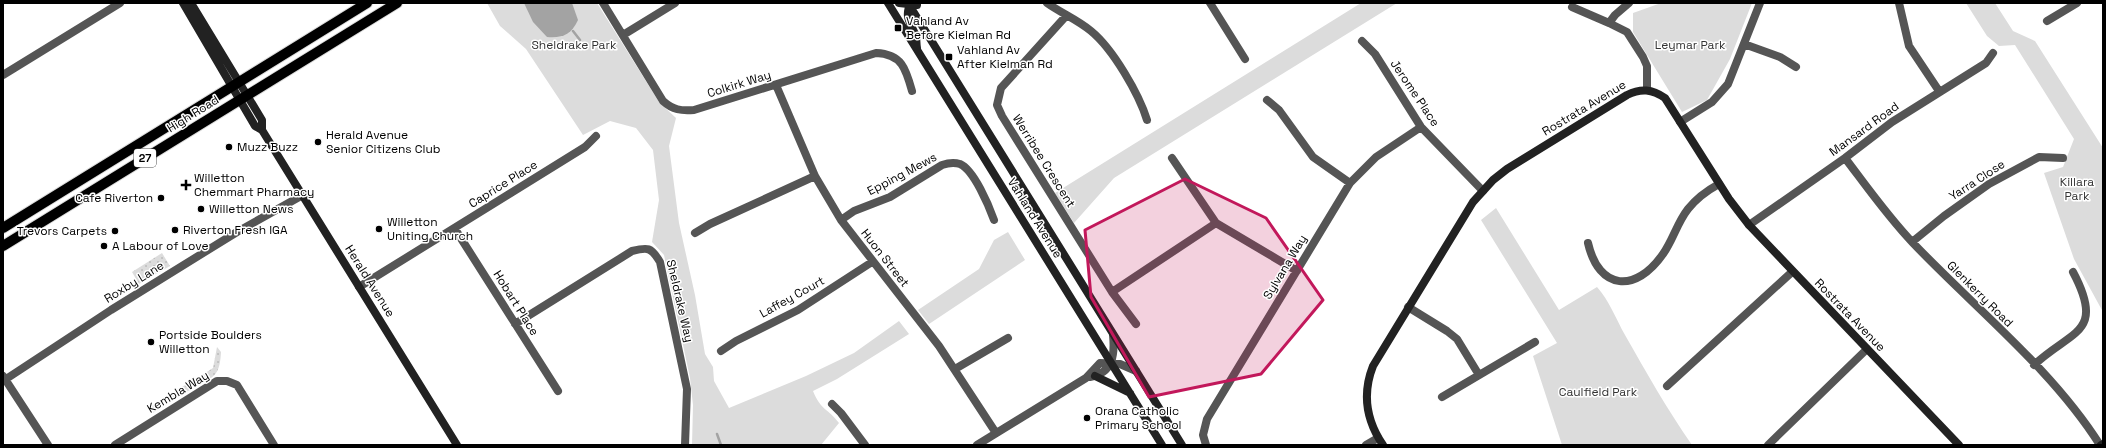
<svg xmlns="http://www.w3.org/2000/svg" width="2106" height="448" viewBox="0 0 2106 448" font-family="'Space Grotesk',sans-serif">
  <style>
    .grass { fill: url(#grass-dots) }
    .park { fill: #dcdcdc }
    .water { fill: #a3a3a3 }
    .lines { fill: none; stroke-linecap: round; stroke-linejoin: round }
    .stream { stroke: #a3a3a3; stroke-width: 2.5 }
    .primary-casing { stroke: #dbdbdb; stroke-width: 12 }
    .street { stroke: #555; stroke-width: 8 }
    .secondary { stroke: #222; stroke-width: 8 }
    .primary { stroke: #000; stroke-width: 10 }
    .marked { fill: #c2185b; fill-opacity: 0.2; stroke: #c2185b; stroke-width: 3; stroke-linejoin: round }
    .poi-dot { fill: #000; stroke: #fff; stroke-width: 1.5 }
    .labels { text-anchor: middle; stroke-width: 3; stroke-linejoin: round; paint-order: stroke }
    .shield { fill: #fff; stroke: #4c4c4c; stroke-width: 1 }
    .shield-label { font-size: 11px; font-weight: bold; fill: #000 }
    .poi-label { font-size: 12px; fill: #000; stroke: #fff; text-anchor: start }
    .park-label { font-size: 12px; fill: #333; stroke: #fff }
    .street-label { font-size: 12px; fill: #000; stroke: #fff }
  </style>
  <defs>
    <pattern id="grass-dots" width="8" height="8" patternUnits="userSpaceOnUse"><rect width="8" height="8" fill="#dcdcdc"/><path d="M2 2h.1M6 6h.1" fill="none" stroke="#bbb" stroke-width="1.8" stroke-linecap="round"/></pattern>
  </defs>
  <rect width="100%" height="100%" fill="#fff"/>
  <path class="grass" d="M162,253L170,266L139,284L132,272Z
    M217,347L221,352C220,368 218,378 200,383L196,379L213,368Z
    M190,382L192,389L188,391L153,413L148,410V408Z"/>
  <path class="park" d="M487,3H597L659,102L676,118L669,146L679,223L695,295L705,354L713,367L714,381L729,408L806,376L854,353L899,321L909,334L837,379L813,391C821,411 828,408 839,423L821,445H692L693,405L690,378L664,255L652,242L659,200L653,150L636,128L610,121L583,135L526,49L500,26Z
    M1361,3H1397L1114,178L1074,223L1055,193Z
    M1661,3H1752L1730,59L1707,100L1682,112L1633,32V13Z
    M1966,3H1995L2013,31L2035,41L2103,148V312L2074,259L2044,173L2063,167L2074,139L2015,45L1999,46L1987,36Z
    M1496,208L1559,310L1597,287C1609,300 1616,319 1625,335C1646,372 1667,409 1692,445H1562L1533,356L1557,343L1481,220Z
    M1008,232L1025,260L929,324L918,310L979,269L994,240Z"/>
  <path class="water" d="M524,3H572L578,20C571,35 563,38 547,37L533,22Z"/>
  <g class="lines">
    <path class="stream" d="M573,31L580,40
      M717,434L721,445"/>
    <g class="primary-casing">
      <path id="primary" d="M3,228L367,3
        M3,246L397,3"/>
    </g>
    <path class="street" d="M603,3L663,101C673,110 681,111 694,110L876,53C902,54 906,69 912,91
      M1047,3C1061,13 1078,20 1091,31C1113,49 1139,94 1147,120
      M1210,3L1245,59
      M1899,3L1909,46L1939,91
      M1572,7L1609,23L1627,32L1643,57L1647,66V90
      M1066,16L1001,88L997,105L1002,116L1112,292L1136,324
      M2047,21L2077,3
      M1609,23L1615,15L1629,3
      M623,35L675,3
      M1362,41L1375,54L1421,127L1483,191
      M1744,44L1780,57L1796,67
      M3,75L120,3
      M776,85L815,176L841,220L939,346L996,433
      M1267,100L1279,110L1313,157L1350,183
      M1680,122L1712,102L1728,84L1760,3
      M1172,158L1216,223L1297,271
      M1845,158C1867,187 1888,217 1913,243C1975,308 2052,369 2100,445
      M841,220L854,211L890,197L942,165C948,163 953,162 960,164C974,170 989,206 994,220
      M1749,225L1845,158L1892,122L1986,63L1993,53
      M455,229L558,391
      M695,233L710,224L815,176
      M1912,242L1944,216L1989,184L2039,157L2063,158
      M1588,243C1599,291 1636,293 1663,254C1673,240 1677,223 1688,209C1696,199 1708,190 1719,184
      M359,287L585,147L596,136
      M1112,292L1216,223
      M1408,307L1447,331L1457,339L1479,375
      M515,324L632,251C648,247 651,247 660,262L687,389L685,445
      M721,351L736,341L798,310L872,262
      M2034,365C2071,330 2106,334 2073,272
      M955,369L1008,338
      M3,376L48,445
      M1090,377C1113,373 1115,355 1113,335
      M3,381L111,310L237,232L301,196
      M1667,386L1792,272
      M1442,397L1535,342
      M832,404L841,413L865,445
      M115,445L217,381H227L237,385L274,445
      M977,445L1086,378L1100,363L1120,364L1136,371
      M1206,445L1203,435L1207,419L1350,183L1376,157L1421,127
      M1366,445L1378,438
      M1768,445L1867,349"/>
    <path class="secondary" d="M183,3L255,126L262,130L457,445
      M191,3L262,120V130
      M888,3L1162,445
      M899,3L917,5
      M908,3L1182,445
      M911,3C904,16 910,22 915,34C917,38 916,43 917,48
      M1095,376L1130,393
      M1383,445C1366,420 1362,394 1373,366L1473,202L1493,180L1507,169L1627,95C1641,88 1652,89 1665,98L1729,199L1749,225L1959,445
      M2101,445L2103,444"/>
    <use href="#primary" class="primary"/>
  </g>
  <path class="marked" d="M1185,179L1266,218L1323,300L1261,374L1149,397L1091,297L1085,230Z"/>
  <g class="poi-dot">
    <rect x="894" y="24" width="8" height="8" rx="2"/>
    <rect x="945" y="53" width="8" height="8" rx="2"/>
    <circle cx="318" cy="142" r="4"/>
    <circle cx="229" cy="147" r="4"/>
    <path d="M184 179h4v4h4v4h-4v4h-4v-4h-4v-4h4z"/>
    <circle cx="161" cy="198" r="4"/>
    <circle cx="201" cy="209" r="4"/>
    <circle cx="379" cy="229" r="4"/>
    <circle cx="175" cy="230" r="4"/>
    <circle cx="115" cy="231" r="4"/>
    <circle cx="104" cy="246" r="4"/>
    <circle cx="151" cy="342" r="4"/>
    <circle cx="1087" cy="418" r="4"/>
  </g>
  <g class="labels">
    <rect class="shield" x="134" y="149" width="22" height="18" rx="3"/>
    <g class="shield-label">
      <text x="145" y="162">27</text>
    </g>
    <g class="poi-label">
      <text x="906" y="25">Vahland Av<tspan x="906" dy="14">Before Kielman Rd</tspan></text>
      <text x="957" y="54">Vahland Av<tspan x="957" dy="14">After Kielman Rd</tspan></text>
      <text x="326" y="139">Herald Avenue<tspan x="326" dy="14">Senior Citizens Club</tspan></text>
      <text x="237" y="151">Muzz Buzz</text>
      <text x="194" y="182">Willetton<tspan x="194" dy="14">Chemmart Pharmacy</tspan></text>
      <text x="153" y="202" text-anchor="end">Cafe Riverton</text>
      <text x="209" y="213">Willetton News</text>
      <text x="387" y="226">Willetton<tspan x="387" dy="14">Uniting Church</tspan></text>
      <text x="183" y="234">Riverton Fresh IGA</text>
      <text x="107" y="235" text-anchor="end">Trevors Carpets</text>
      <text x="112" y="250">A Labour of Love</text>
      <text x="159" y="339">Portside Boulders<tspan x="159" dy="14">Willetton</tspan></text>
      <text x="1095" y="415">Orana Catholic<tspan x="1095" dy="14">Primary School</tspan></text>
    </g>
    <g class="park-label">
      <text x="574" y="49">Sheldrake Park</text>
      <text x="1690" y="49">Leymar Park</text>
      <text x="2077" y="186">Killara<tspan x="2077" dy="14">Park</tspan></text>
      <text x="1598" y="396">Caulfield Park</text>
    </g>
    <g class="street-label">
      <text transform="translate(739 84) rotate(-17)" y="4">Colkirk Way</text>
      <text transform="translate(1415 93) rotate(56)" y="4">Jerome Place</text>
      <text transform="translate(1584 108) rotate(-31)" y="4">Rostrata Avenue</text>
      <text transform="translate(193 114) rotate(-32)" y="4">High Road</text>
      <text transform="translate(1864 129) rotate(-36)" y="4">Mansard Road</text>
      <text transform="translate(1044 161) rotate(58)" y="4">Werribee Crescent</text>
      <text transform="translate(902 174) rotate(-28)" y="4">Epping Mews</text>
      <text transform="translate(1977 180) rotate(-33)" y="4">Yarra Close</text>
      <text transform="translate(503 184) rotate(-32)" y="4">Caprice Place</text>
      <text transform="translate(1035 218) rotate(58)" y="4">Vahland Avenue</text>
      <text transform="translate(885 258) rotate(52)" y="4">Huon Street</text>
      <text transform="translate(1285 267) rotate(-59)" y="4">Sylvana Way</text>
      <text transform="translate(370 281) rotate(58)" y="4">Herald Avenue</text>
      <text transform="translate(134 282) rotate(-32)" y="4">Roxby Lane</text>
      <text transform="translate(1980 294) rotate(45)" y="4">Glenkerry Road</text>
      <text transform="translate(792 297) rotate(-29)" y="4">Laffey Court</text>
      <text transform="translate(680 301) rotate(77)" y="4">Sheldrake Way</text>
      <text transform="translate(516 303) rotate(58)" y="4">Hobart Place</text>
      <text transform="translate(1850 315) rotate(46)" y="4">Rostrata Avenue</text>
      <text transform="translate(178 392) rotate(-31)" y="4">Kembla Way</text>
    </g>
  </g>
  <rect width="2106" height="448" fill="none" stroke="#000000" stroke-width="8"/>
</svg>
